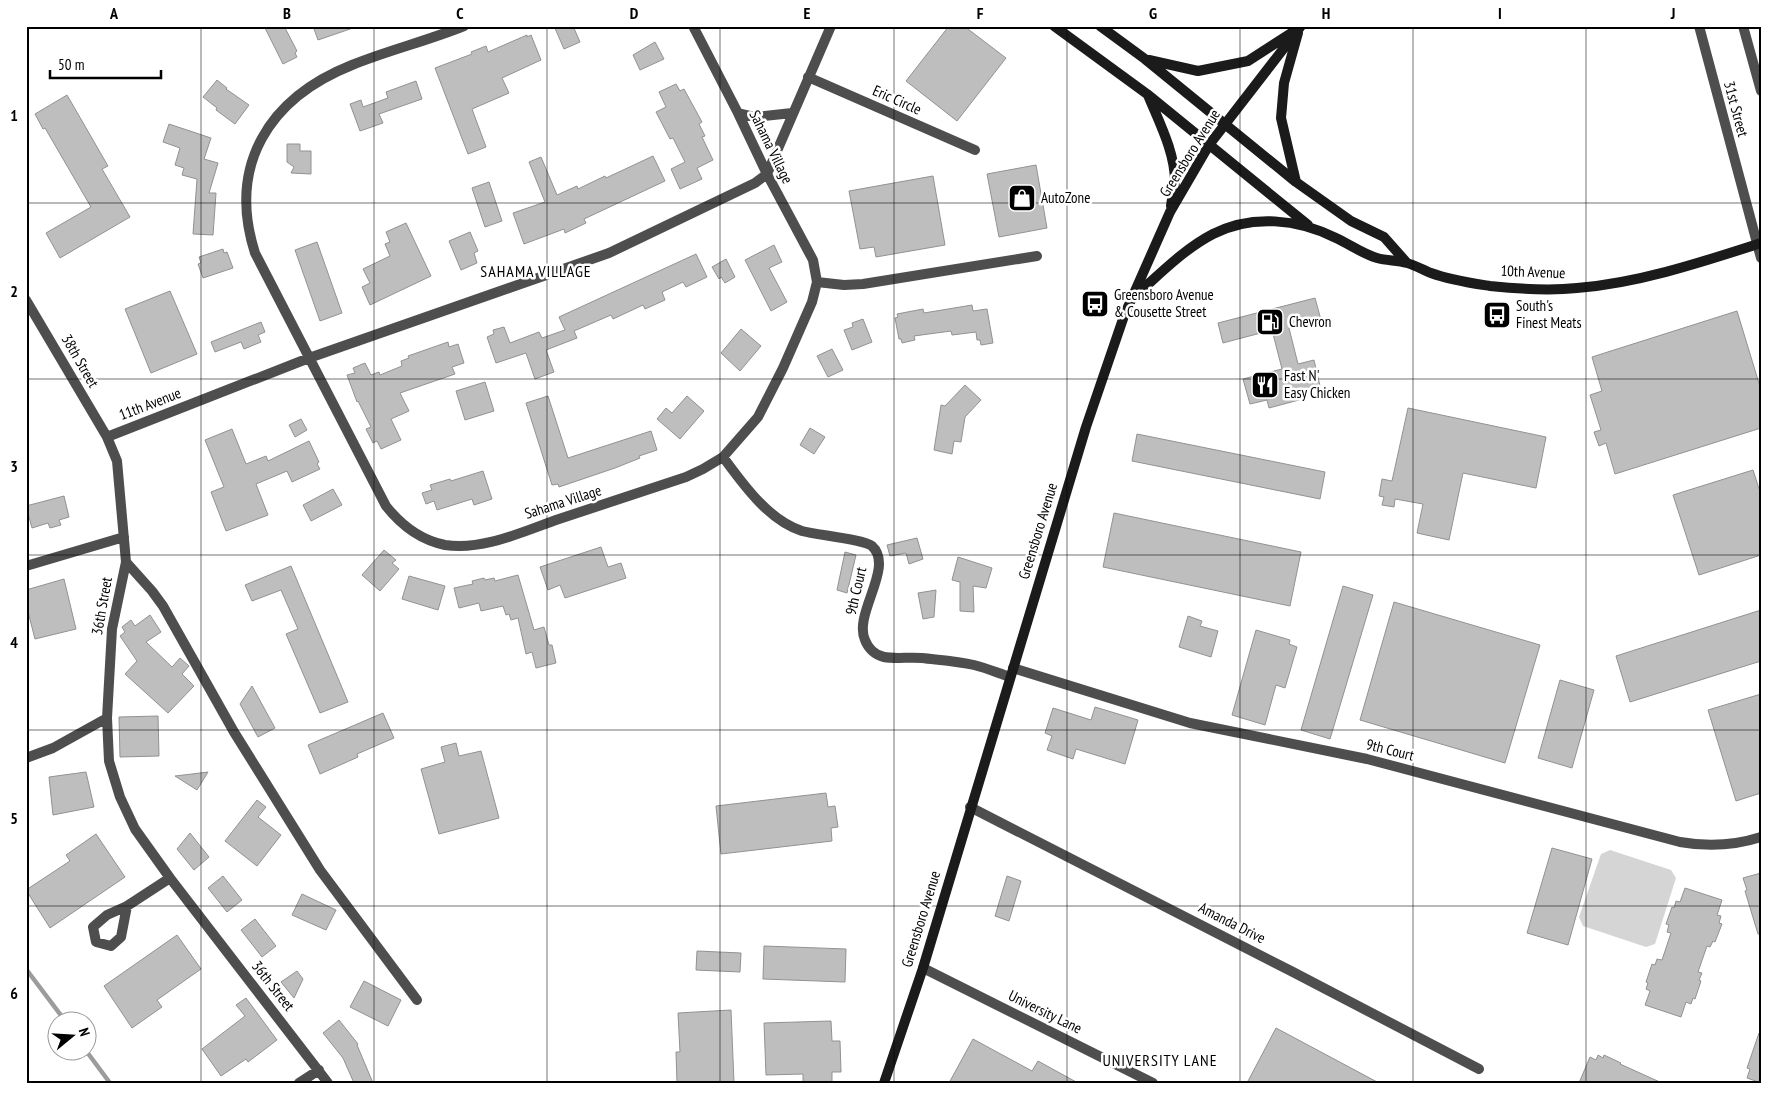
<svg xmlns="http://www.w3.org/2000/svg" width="1787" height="1109" viewBox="0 0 1787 1109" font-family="'PT Sans Narrow',sans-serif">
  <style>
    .green { fill: #d5d5d5 }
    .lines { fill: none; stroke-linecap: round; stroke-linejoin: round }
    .stream { stroke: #9c9c9c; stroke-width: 4.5 }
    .building { fill: #bebebe; stroke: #929292 }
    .minor { stroke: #4e4e4e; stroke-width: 10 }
    .tertiary { stroke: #4e4e4e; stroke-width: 10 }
    .secondary { stroke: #1b1b1b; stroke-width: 10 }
    .grid { fill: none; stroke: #000; stroke-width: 1; stroke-opacity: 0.55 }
    .labels { text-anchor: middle; stroke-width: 5; stroke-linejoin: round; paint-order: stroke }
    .street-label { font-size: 15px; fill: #000; stroke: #fff }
    .poi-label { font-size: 15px; fill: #000; stroke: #fff; text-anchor: start }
    .neighbourhood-label { font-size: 16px; letter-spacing: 1px; fill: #000; stroke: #fff }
    .neatline { fill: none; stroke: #000; stroke-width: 2 }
    .grid-label { font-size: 16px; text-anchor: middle; font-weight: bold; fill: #000 }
  </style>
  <rect width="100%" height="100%" fill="#fff"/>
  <path class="green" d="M1610,850L1671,870L1676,878L1655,944L1646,947L1583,926L1579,917L1601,854Z"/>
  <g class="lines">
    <path class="stream" d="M26,969L66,1022
      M87,1052L110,1083"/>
  </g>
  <path class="building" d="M264,26H284L297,51L295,53L297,57L283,64Z
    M313,26H353V28L318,40Z
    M554,26H573L580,42L564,49Z
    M949,26H964L1006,58L957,121L906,81Z
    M527,35V37L531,35L541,60L502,78L509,93L472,109L486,147L468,154L435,68L472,54L471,52L486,46L488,52Z
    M655,42L664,59L640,70L633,55Z
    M217,80L227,88L226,89L249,105L235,124L216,110L217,108L203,97Z
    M416,81L422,99L379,114L383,123L360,131L350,104L361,100L363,107L388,98L386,92Z
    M676,84L680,91L684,89L702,122L699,124L705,136L702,137L713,160L697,168L702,179L680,189L671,169L685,162L673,138L670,139L656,112L666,107L659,92Z
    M67,95L108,166L102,169L130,217L60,258L46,233L91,207L45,128L43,129L35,114Z
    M169,124L211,138L204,159L218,163L209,193H216L213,235L193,234L197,179L182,175L184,168L175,165L180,148L163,142Z
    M287,144H300V151H311V174L291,173L294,167L287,162Z
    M653,156L665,181L584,219L586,223L565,233L564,229L524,244L513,213L545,202L529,162L541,157L557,195L577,186L578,189L605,176L606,178Z
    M1036,165L1047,228L999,237L987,174Z
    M933,176L945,245L876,257L874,247L860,249L849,191Z
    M489,182L502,221L485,227L472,188Z
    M406,223L431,276L370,305L362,287L370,283L363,269L390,256L385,244L390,242L386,232Z
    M470,232L478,251L474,253L477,263L461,270L449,241Z
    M317,242L342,313L320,321L295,250Z
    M774,245L782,262L769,268L787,302L771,311L745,260Z
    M223,249L224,253L227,252L233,268L203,278L198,264L201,263L199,257Z
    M696,254L707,277L686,287L683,282L662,292L665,300L645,309L643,305L613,319L611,315L574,331L577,338L546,350L554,372L535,379L526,353L496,363L487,337L494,334L493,330L504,327L510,343L539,332L542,338L565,330L559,317Z
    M726,259L735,277L725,283L721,277L719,279L712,267Z
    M170,291L197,354L151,373L125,309Z
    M1315,298L1321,320L1289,328L1298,364L1314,360L1320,386L1297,392L1299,400L1269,408L1267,400L1250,404L1243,379L1282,369L1272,330L1223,343L1218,323Z
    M972,305L973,311L987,309L993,343L981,345L980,340H977L976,332L952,335L951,331L914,336L915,340L902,343L901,339H899L895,318L898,317L897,314L923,309L924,313Z
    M1737,311L1761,390V428L1615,474L1606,443L1599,446L1594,432L1601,430L1590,395L1602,391L1592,357Z
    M863,319L872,342L852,350L844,330L853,327L852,323Z
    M261,322L265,332L258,335L261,342L244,349L241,342L215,352L211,342Z
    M741,329L761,346L740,371L721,353Z
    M448,342L449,347L458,344L464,363L452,367L455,374L400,393L409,411L391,419L401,440L381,449L377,441L373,443L366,429L371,427L358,401L357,402L347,375L355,373L353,368L365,363L371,375L379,372L380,375L402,366L401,361L409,358L408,356Z
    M832,349L843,370L828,377L817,356Z
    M485,382L494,411L465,420L456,391Z
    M965,385L981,400L965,417L961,442L954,441L952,454L934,450L941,405L945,406Z
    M548,396L568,458L651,431L657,450L639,456L640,458L615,468L559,487L558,484L552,485L526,403Z
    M687,396L704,411L680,439L657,419L666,408L672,413Z
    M1408,408L1546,437L1536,488L1463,473L1449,540L1417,533L1423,504L1395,499L1394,507L1382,505L1384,497L1379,496L1382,479L1392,481Z
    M301,419L307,430L295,437L289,425Z
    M810,428L825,437L814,454L800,445Z
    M232,429L246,464L266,456L268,461L309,441L319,462L317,464L320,469L292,482L287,471L256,484L268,515L226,531L211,492L224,487L205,440Z
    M1137,434L1325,472L1320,499L1132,461Z
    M1753,470L1761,495V555L1699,575L1673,495Z
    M483,471L492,499L474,505L472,499L437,510L434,501L426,504L422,493L432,490L430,485L450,479L451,481Z
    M333,489L342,505L311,521L303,505Z
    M64,496L69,517L59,520L61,525L50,528L48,523L32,528L26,506Z
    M1114,513L1301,552L1290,606L1103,567Z
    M917,538L923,559L909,564L906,553L890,556L887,545Z
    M601,547L608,567L621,563L626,578L565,598L560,585L548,590L540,567Z
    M384,550L396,560L392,563L399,569L380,591L362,575Z
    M845,552L856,555L847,593L837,590Z
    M958,557L992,568L986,588L973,586L974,612L960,611V582L952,580Z
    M291,566L348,702L320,713L286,634L298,629L281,590L252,601L245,585Z
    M518,575L534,630L544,627L549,645H552L556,663L536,668L532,652L526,654L518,618L511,620L509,614L506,615L503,606L481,611L479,603L459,608L454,588L473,584L472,581L484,578L485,580L494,578L495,581Z
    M409,576L445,586L438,610L402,599Z
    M64,579L76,629L35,639L26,604V590Z
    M1343,586L1373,595L1330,739L1301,730Z
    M936,590L934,617L923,619L918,593Z
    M1394,602L1540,645L1505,763L1360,720Z
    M1761,610V661L1630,702L1616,656Z
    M150,615L161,632L146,642L172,667L180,658L189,666L182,674L194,686L168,713L125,674L137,661L120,636L125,632L122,627L131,620L135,626Z
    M1188,616L1202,621L1200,626L1218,631L1211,657L1179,647Z
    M1256,630L1290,640L1289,644L1297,647L1285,688L1276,685L1265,725L1232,715Z
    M1560,680L1594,690L1572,768L1538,758Z
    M252,686L275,728L258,737L240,704Z
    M1761,694V793L1736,801L1708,710Z
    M1095,707L1138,720L1125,764L1076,749L1073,759L1047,750L1052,736L1045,733L1053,708L1091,720Z
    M383,713L394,738L357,754L358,757L320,774L308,745Z
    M158,716L159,756L120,757L119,717Z
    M456,743L459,756L481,751L499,818L439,834L421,769L445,762L441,747Z
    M86,772L94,807L53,815L49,777Z
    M208,772L197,790L175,776L192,774Z
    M826,793L828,807L835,806L838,827L831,828L832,841L721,854L716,806Z
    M257,800L266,807L258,817L281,835L257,866L225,841Z
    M190,833L209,857L194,870L177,849Z
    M96,834L125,877L50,928L26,890L70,861L66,855Z
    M1552,848L1592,859L1568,945L1527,933Z
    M1761,873V934H1758L1745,891L1747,890L1743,878Z
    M223,876L242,900L227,912L208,888Z
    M1007,876L1021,881L1009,921L995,916Z
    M1685,888L1722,900L1717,915L1721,916L1719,923L1722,924L1715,942L1713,941L1710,947L1707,946L1698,972L1702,973L1699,980L1701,981L1695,999L1693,998L1691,1004L1686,1002L1681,1017L1645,1005L1650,991L1646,989L1648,983L1646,982L1652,964L1655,965L1657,959L1662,960L1671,933L1667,932L1669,925L1666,924L1672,907L1674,908L1676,901L1680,902Z
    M302,894L336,910L326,930L292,915Z
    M255,919L276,946L262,957L241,930Z
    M177,935L201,969L157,1000L162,1007L132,1028L104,986Z
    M764,946L846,949L845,982L763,979Z
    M697,951L741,953L740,972L696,970Z
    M297,971L303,979L294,998L281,982Z
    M364,981L401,1000L388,1026L350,1007Z
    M246,998L277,1040L248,1062L246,1059L221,1076L202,1049L245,1016L236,1005Z
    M731,1010L734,1083H677L676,1052H680L678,1013Z
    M339,1020L358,1044L357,1045L373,1083H354L343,1058L323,1033Z
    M831,1021L832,1041H840L841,1072H832V1083H803V1074L766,1075L764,1023Z
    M1276,1028L1379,1083H1247Z
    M1759,1033H1761V1083L1747,1078L1750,1069L1747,1068Z
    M973,1039L1032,1071L1038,1061L1078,1083H949Z
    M1598,1055L1603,1058L1604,1055L1621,1063L1620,1064L1662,1083H1579L1590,1057L1596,1060Z"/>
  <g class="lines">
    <path class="minor" d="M464,26C427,41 389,50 352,65C269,98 227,165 255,253L386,506C401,525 420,540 445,545C483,551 524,531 559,519C602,505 644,491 686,477L703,469L723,457L758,417L783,368L812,302L817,282L813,260L767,174L738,113L693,26
      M1699,26L1761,258
      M1743,26L1761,91
      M808,77L975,150
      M738,113L755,117L792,113
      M817,282L844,285L863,284L1037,256
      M26,300L107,437L117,461L126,562L112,629L107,718L109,761L120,797L135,829L170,878L328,1083
      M107,437L309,358L609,253L755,183L767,174L831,26
      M723,457C743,484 768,520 802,531C816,535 863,539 872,546C895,567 853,614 865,640C868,648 875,655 884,657C894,659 910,657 922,658C939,660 957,661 974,665C986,668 998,673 1010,677
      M126,562L152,591L163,606L234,732L320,870L417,1000
      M26,566L124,537
      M1013,668L1190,723L1367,759L1680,842C1708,847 1733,846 1761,837
      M26,758L53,748L107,718
      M970,807L1291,971L1479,1069
      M127,906L121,937L111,946L96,942L93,927L107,915Z
      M127,906L170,878
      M299,1083L319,1070"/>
    <path class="tertiary" d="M923,968L1153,1083"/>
    <path class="secondary" d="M1054,26L1147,94L1308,225
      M1100,26L1145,59L1296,182L1351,221L1384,237L1407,263
      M1149,60L1198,71L1248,61L1293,32
      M1148,95C1159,122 1175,152 1175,182C1174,190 1172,198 1171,206
      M1296,182L1281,118L1284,83L1298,33
      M1136,295C1160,274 1184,249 1213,234C1252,214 1298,219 1336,238C1349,244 1363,254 1377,258C1387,261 1397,260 1407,263C1415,265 1423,270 1431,273C1450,280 1471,283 1490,286C1519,289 1549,291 1577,288C1639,283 1702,262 1761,243
      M884,1083L923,968L1086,427L1124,316L1170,212L1209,145L1301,26"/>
  </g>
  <path class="grid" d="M201,26V1083M374,26V1083M547,26V1083M720,26V1083M894,26V1083M1067,26V1083M1240,26V1083M1413,26V1083M1586,26V1083M26,203H1761M26,379H1761M26,555H1761M26,730H1761M26,906H1761"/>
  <defs>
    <g id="shop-square" transform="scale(1.4375)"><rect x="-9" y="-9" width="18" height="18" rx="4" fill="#000" stroke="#fff"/><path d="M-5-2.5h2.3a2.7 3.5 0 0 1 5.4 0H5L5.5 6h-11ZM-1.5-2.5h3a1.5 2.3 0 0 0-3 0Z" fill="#fff"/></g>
    <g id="bus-square" transform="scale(1.4375)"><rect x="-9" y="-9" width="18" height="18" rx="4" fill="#000" stroke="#fff"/><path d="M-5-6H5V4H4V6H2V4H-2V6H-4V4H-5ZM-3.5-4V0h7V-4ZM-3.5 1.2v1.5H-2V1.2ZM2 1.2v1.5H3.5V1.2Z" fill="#fff"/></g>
    <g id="fuel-square" transform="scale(1.4375)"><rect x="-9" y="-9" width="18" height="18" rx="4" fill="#000" stroke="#fff"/><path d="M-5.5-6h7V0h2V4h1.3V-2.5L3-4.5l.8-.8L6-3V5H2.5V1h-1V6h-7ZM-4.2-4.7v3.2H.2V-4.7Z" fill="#fff"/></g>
    <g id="restaurant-square" transform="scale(1.4375)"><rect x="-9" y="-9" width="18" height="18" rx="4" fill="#000" stroke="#fff"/><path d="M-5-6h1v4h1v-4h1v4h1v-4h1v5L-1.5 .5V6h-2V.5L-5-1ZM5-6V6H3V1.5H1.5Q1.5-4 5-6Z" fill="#fff"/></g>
  </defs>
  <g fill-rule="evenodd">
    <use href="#shop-square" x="1022" y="198"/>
    <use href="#bus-square" x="1095" y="304"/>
    <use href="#bus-square" x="1497" y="315"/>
    <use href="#fuel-square" x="1270" y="322"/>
    <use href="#restaurant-square" x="1265" y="385"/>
  </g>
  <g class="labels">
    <g class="street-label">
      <text transform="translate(897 100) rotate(24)" y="5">Eric Circle</text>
      <text transform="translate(1736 109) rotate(75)" y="5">31st Street</text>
      <text transform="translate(771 147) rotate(64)" y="5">Sahama Village</text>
      <text transform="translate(1190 153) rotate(-58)" y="5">Greensboro Avenue</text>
      <text transform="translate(1533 272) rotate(2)" y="5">10th Avenue</text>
      <text transform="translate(80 361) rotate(60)" y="5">38th Street</text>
      <text transform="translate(150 404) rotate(-21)" y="5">11th Avenue</text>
      <text transform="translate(563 502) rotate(-18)" y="5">Sahama Village</text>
      <text transform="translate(1038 531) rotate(-73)" y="5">Greensboro Avenue</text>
      <text transform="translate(856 591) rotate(-77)" y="5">9th Court</text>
      <text transform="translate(102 606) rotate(-80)" y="5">36th Street</text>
      <text transform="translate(1390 750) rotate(14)" y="5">9th Court</text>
      <text transform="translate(921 919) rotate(-73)" y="5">Greensboro Avenue</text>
      <text transform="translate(1232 923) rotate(27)" y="5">Amanda Drive</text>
      <text transform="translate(273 986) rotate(52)" y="5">36th Street</text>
      <text transform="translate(1045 1012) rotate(26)" y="5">University Lane</text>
    </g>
    <g class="poi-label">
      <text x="1041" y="203">AutoZone</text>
      <text x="1114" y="300">Greensboro Avenue<tspan x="1114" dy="17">&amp; Cousette Street</tspan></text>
      <text x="1516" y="311">South's<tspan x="1516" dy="17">Finest Meats</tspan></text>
      <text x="1289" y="327">Chevron</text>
      <text x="1284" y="381">Fast N'<tspan x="1284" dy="17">Easy Chicken</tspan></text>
    </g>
    <g class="neighbourhood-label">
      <text x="536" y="277">SAHAMA VILLAGE</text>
      <text x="1160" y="1066">UNIVERSITY LANE</text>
    </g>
  </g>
  <rect width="1787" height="1109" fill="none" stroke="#ffffff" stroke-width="55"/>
  <g transform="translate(72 1036) rotate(72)"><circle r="24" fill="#ffffff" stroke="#999999"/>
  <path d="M0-4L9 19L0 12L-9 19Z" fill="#000000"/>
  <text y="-8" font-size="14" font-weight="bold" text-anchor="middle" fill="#000000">N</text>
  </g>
  <path d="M50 70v8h111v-8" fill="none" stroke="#000000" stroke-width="2.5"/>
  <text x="58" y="70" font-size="15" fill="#000000" stroke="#ffffff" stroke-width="4" paint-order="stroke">50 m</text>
  <rect x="28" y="28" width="1732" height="1054" class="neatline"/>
  <g class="grid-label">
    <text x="114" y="19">A</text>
    <text x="287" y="19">B</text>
    <text x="460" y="19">C</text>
    <text x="634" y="19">D</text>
    <text x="807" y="19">E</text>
    <text x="980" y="19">F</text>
    <text x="1153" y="19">G</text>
    <text x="1326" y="19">H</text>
    <text x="1500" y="19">I</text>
    <text x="1673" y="19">J</text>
    <text x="14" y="121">1</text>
    <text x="14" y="297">2</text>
    <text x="14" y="472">3</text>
    <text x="14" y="648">4</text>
    <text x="14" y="824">5</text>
    <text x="14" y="999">6</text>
  </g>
</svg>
